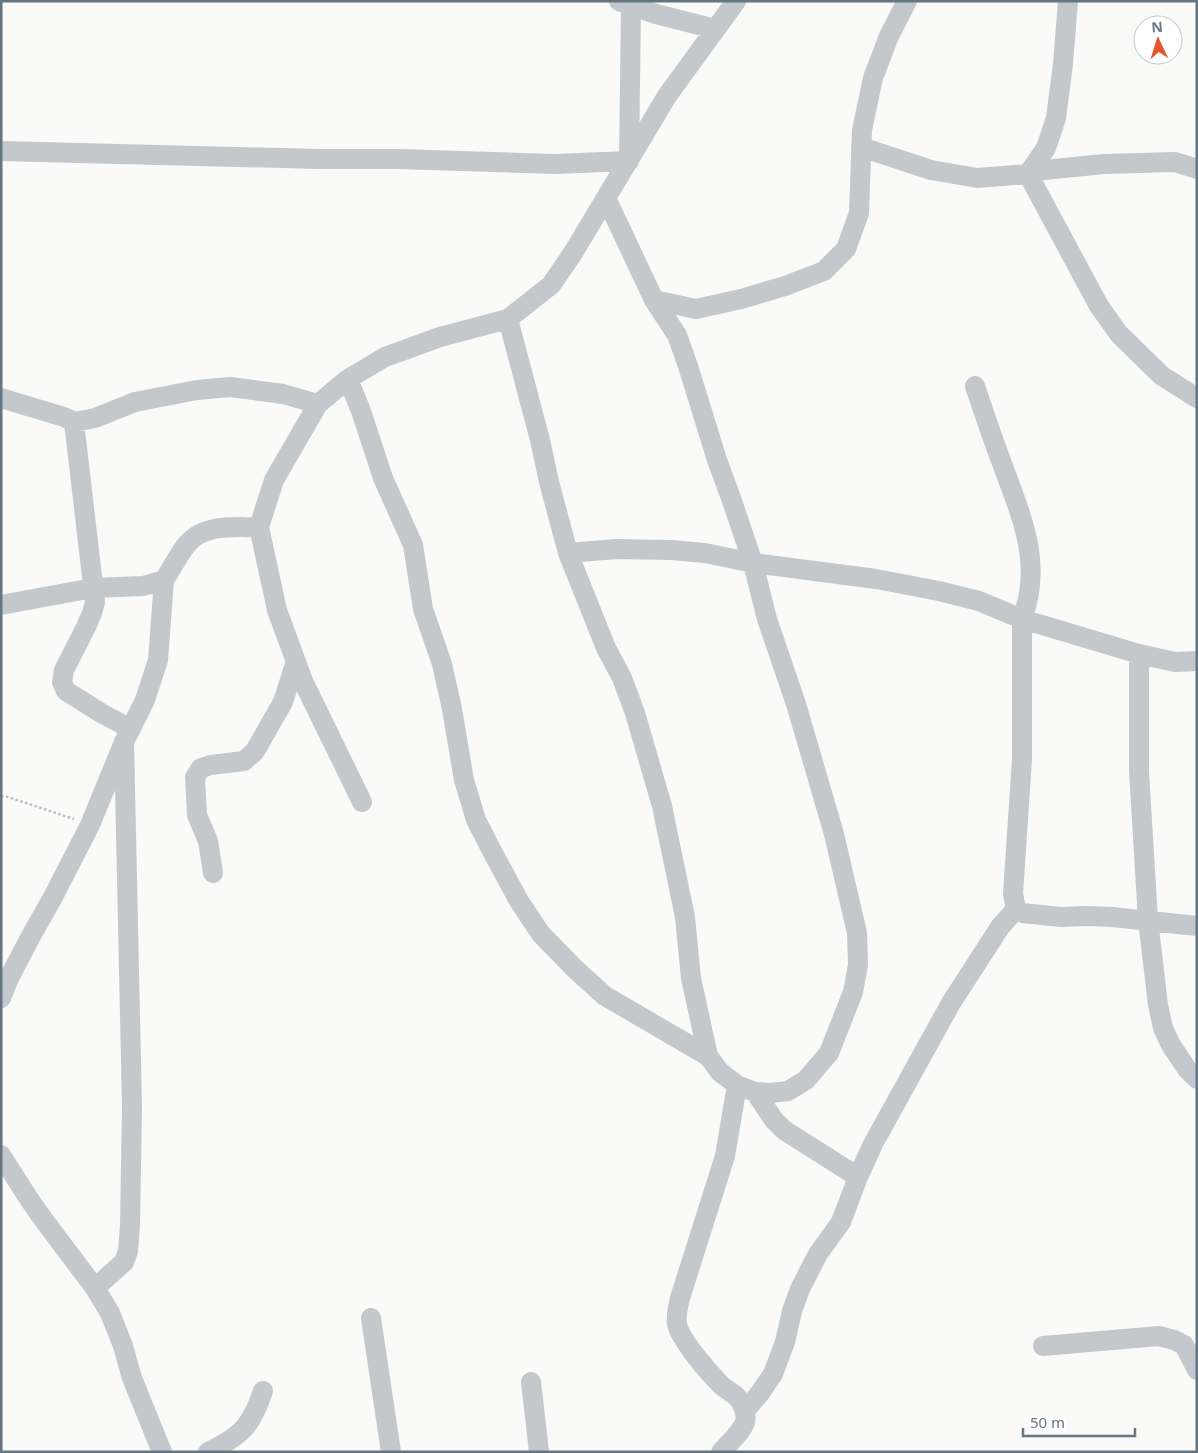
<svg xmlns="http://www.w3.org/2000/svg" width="1198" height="1453" viewBox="0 0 1198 1453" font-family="'Noto Sans',sans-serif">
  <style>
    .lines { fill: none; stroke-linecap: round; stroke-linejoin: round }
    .path { stroke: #bbbfc2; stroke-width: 2.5; stroke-dasharray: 2.5 2.5; stroke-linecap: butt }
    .minor { stroke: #c3c8cc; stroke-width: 20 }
  </style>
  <rect width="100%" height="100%" fill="#fafaf8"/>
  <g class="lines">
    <path class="path" d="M1,796L8,797L74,819"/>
    <path class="minor" d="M619,1L656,14L715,29
      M1068,1L1063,64L1056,118L1046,148L1028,174L1099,306L1119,334L1162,376L1197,398
      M861,147L931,170L977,178L1028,174L1044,170L1104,164L1175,162L1197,169
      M1,151L319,159H398L555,164L629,161L631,5
      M654,300L696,309L741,299L785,286L824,271L846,249L859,213L862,130L873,78L889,36L907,1
      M508,319L540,440L549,482L568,553L606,648L622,678L635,713L662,806L685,917L691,978L708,1056L720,1072L737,1085L755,1092L771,1093L788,1091L806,1080L829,1053L853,992L858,965L857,933L834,834L796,704L767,619L753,563L731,498L717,460L688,366L677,335L654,300L606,198
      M348,379L361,411L383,478L413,545L423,609L442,664L452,709L464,780L476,820L493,853L519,901L541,934L574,968L605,996L708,1056
      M975,386C984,413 993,440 1003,466C1022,518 1043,564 1022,619V759L1013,894L1016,909L1022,913L1061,917L1086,916L1112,917L1197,926
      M1,398L64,417L74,422L95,418L135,402L197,390L230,387L283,394L318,404
      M74,422L95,602L92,613L86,627L64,670L62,682L66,691L101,713L131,729
      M568,553L616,549L671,550L705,553L753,563L876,579L939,591L979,601L1022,619L1139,654L1175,662L1197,661
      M1,605L93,588L143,586L164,580C172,569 179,553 188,543C206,523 235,528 259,527
      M1139,654V771L1148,920L1158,1005L1163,1028L1171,1045L1187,1069L1197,1079
      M362,802L303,681L277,610L259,527L274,480L318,404L348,379L385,357L440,337L508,319L551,285L573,253L667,96L736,1
      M213,873L208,841L197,815L195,777L201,768L211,765L244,761L255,751L283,702L296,661
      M1,998L9,978L31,936L53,897L90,825L124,742L145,700L158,660L164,580
      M755,1092L774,1120L784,1130L858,1177
      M1,1155L29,1199L46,1223L95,1288L110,1313L123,1346L132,1378L162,1452
      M95,1288L124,1262L128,1251L130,1225L132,1107L124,742
      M371,1318L391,1452
      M1043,1346L1159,1336L1174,1340L1184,1345L1197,1370
      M531,1382L539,1452
      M745,1411L760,1393L773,1374L785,1342L792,1311L800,1289L818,1254L841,1222L858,1177L873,1144L951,1003L1000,927L1016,909
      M208,1452C241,1436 251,1427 263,1391
      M721,1452C729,1443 741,1433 745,1422C747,1415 743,1403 737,1397C733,1393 727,1390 722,1386C710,1374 680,1340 677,1324C676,1315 678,1306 680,1298L725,1156L737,1085"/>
  </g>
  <rect width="1198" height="1453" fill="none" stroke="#657683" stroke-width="5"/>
  <g transform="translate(1158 40) rotate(356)"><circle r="24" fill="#ffffff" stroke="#c1c8cd"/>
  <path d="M0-4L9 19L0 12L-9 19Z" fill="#e4572e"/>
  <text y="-8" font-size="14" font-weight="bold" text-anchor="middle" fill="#657683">N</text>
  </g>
  <path d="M1023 1428v8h112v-8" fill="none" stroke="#657683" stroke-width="2.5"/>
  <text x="1030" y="1428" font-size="15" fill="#657683" stroke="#ffffff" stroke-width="4" paint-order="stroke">50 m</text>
</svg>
